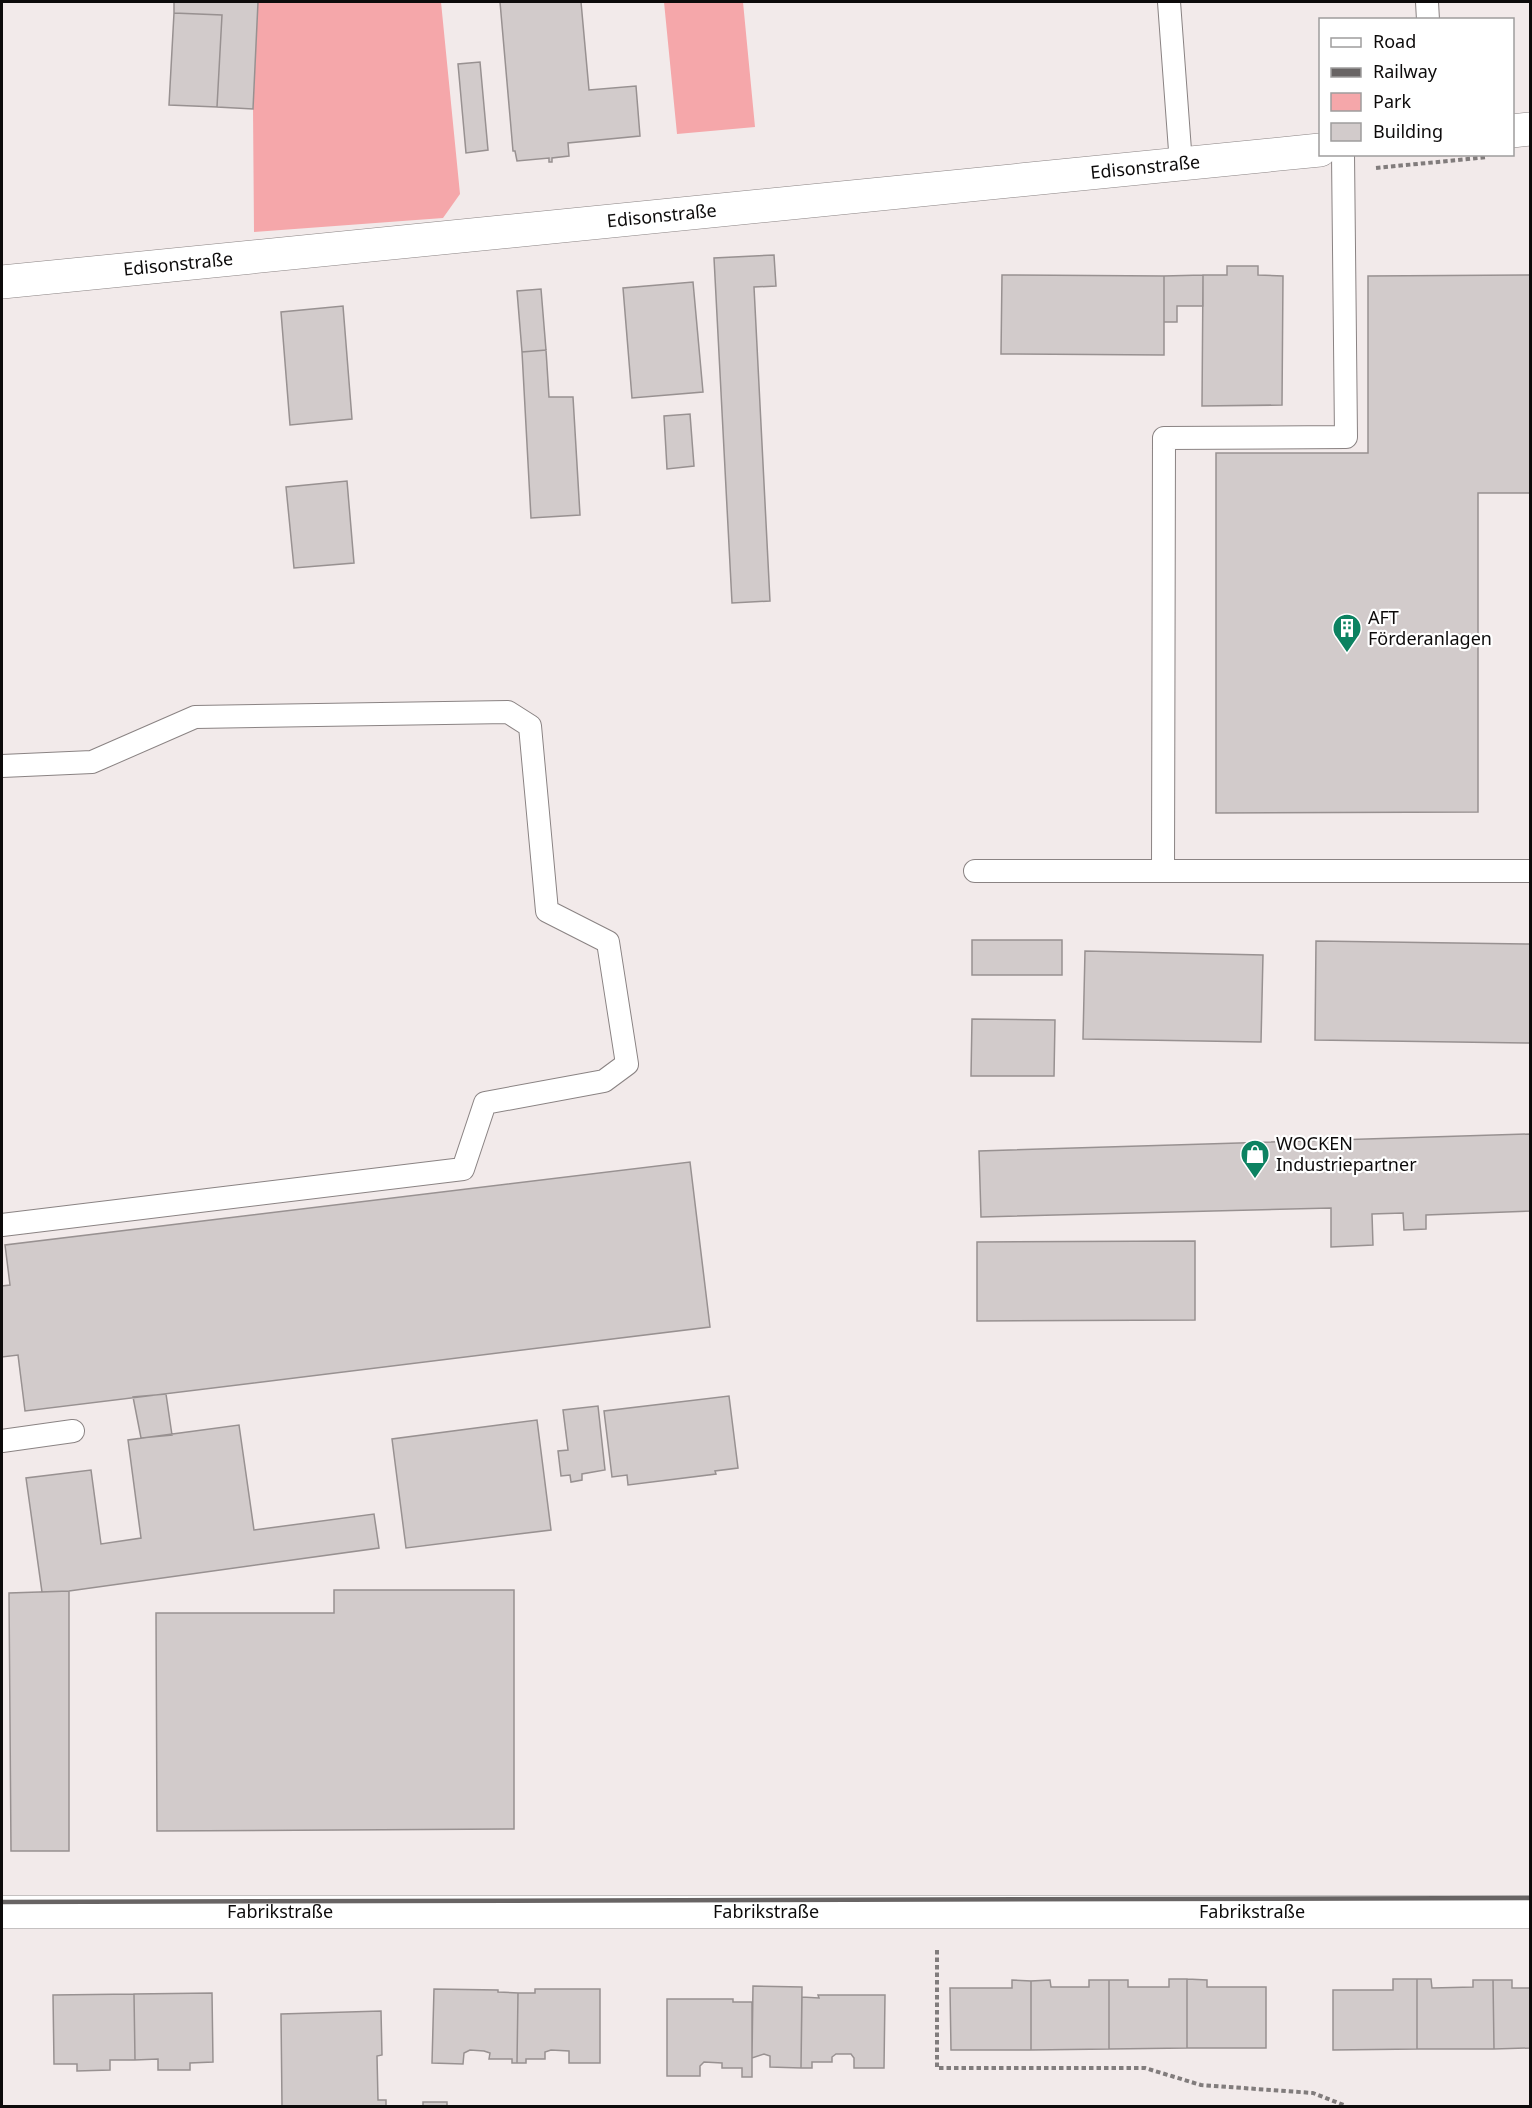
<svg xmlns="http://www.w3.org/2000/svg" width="1532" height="2108" viewBox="0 0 1532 2108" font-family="'Noto Sans',sans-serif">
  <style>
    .green { fill: #f5a7aa }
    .building { fill: #d2cbcb; stroke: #989191; stroke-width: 1.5 }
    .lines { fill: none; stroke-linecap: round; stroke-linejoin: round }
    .lane-casing { stroke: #8a8383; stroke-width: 24 }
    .street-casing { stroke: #8a8383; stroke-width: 34 }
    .path { stroke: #817c7c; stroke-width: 4; stroke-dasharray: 4.5 3; stroke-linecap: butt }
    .lane { stroke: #fff; stroke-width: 22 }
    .street { stroke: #fff; stroke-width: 33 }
    .rail { stroke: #686464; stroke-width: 4.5 }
    .labels { text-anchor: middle; stroke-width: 4.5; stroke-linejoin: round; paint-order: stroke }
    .street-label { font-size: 18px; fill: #0d0b0b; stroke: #fff }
    .poi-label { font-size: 18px; fill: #0d0b0b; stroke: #fff; text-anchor: start }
  </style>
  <rect width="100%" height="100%" fill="#f2eaea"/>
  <path class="green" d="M258,2H441L460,194L443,218L254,232L253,109Z
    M664,2H743L755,127L677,134Z"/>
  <path class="building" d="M174,2H258L253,109L217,107L222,15L174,13Z
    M500,2H581L589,90L636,86L640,136L568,143L569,156L552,158V162H549V158L517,161L515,151H513Z
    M174,13L222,15L217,107L169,105Z
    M480,62L488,150L466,153L458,64Z
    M774,255L776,286L754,287L770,601L732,603L714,258Z
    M1227,266H1258V275L1283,276L1282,405L1202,406L1203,275H1227Z
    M1002,275L1164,276V355L1001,354Z
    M1203,275V306H1177V322H1164V276Z
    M1530,275V493H1478V812L1216,813V453H1368V276Z
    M693,282L703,392L632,398L623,288Z
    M541,289L546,350L522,352L517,291Z
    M343,306L352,419L290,425L281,312Z
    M546,350L549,397H573L580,515L531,518L522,352Z
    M690,414L694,466L667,469L664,416Z
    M347,481L354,563L294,568L286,487Z
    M972,940H1062V975H972Z
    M1316,941L1530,944V1043L1315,1040Z
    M1085,951L1263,955L1261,1042L1083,1039Z
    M972,1019L1055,1020L1054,1076H971Z
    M1530,1134V1211L1426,1215V1229L1404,1230L1403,1213L1372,1214L1373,1245L1331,1247V1208L981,1217L979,1151Z
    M690,1162L710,1327L25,1411L18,1355L2,1357V1286L10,1285L5,1245Z
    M1195,1241V1320L977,1321V1242Z
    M166,1394L172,1435L141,1438L133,1397Z
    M729,1396L738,1468L715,1471L716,1474L628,1485L627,1475L612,1477L604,1411Z
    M598,1406L605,1470L582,1474V1480L571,1482L570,1475L561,1476L558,1451L568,1450L563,1410Z
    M537,1420L551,1530L406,1548L392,1439Z
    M239,1425L254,1530L374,1514L379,1548L69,1591L42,1592L26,1478L91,1470L101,1544L141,1538L128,1440Z
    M334,1590H514V1829L157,1831L156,1613H334Z
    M69,1591V1851H11L9,1593Z
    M1169,1979H1187V2048L1109,2049V1980H1128V1987H1169Z
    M1187,1979L1207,1980V1987H1266V2048H1187Z
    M1393,1979H1417V2049L1333,2050V1990H1393Z
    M1417,1979H1431L1432,1988L1473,1987V1980H1493L1494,2049H1417Z
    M1012,1980L1031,1981V2050H951L950,1988H1012Z
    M1050,1980L1051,1987H1089V1980H1109V2049L1031,2050V1981Z
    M1493,1980H1512V1988H1530V2048L1494,2049Z
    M753,1986L802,1987L801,2068L770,2067V2056L764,2054L752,2058Z
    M434,1989L498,1990V1992L518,1993L517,2063H512V2059H489L490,2053L484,2051L470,2050L464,2053L463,2064L432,2063Z
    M535,1989H600V2063H569V2051L551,2050L545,2052V2059H526V2063H517L518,1993H535Z
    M212,1993L213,2062L190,2063V2070H158V2059L135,2060L134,1994Z
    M134,1994L135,2060H110V2070L77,2071V2064H54L53,1995Z
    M818,1995H885L884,2068H854V2058L851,2054H836L832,2057V2062H812V2068H801L802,1997L819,1998Z
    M667,1999H733V2002H752V2077H742V2068H722V2063L704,2062L700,2066V2076H667Z
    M381,2011L382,2055L377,2056L378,2100H386V2106H282L281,2014Z
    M423,2102H447V2106H423Z"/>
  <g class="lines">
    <g class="lane-casing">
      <path id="lane" d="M1169,2L1181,164
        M1427,2L1428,20
        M2,766L92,762L195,717L508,712L530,726L547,911L608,942L627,1064L604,1081L485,1103L463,1169L2,1225
        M1163,870L1164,438L1346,437L1343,154
        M975,871H1530
        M2,1441L73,1431"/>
    </g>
    <g class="street-casing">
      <g id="street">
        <path d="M1512,131L1530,129"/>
        <path id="s1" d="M2,282L1320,150"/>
        <path id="s2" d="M2,1912H1530"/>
      </g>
    </g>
    <path class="path" d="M1376,168L1488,157
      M937,1950V2068H1145L1201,2085L1313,2093L1346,2106"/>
    <use href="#lane" class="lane"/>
    <use href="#street" class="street"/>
    <path class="rail" d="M2,1902L1530,1898"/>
  </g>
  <defs>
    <g id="building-pin" transform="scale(1.5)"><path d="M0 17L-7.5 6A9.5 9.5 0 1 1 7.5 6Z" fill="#0c8261" stroke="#fff"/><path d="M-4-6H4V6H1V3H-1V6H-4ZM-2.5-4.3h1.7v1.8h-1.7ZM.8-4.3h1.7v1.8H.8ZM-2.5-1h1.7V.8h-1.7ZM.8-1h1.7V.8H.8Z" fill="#fff"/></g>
    <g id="shop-pin" transform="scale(1.5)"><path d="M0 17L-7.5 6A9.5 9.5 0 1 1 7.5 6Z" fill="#0c8261" stroke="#fff"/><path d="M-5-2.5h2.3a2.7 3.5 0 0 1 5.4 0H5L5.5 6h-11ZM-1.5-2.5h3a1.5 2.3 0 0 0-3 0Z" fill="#fff"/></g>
  </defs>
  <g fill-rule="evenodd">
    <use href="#building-pin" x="1347" y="628"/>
    <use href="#shop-pin" x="1255" y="1154"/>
  </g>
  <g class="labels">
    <g class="street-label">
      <text dy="6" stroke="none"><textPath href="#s1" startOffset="1149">Edisonstraße</textPath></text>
      <text dy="6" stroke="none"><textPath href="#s1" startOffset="663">Edisonstraße</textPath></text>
      <text dy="6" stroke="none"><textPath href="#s1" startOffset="177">Edisonstraße</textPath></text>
      <text dy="6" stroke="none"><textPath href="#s2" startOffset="278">Fabrikstraße</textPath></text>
      <text dy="6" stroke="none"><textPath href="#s2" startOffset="764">Fabrikstraße</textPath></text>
      <text dy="6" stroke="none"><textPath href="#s2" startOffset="1250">Fabrikstraße</textPath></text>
    </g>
    <g class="poi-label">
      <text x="1368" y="624">AFT<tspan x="1368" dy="21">Förderanlagen</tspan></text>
      <text x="1276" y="1150">WOCKEN<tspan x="1276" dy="21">Industriepartner</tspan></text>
    </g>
  </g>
  <rect width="1532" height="2108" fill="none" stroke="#0d0b0b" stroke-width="6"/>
  <rect x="1319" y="18" width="195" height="138" fill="#ffffff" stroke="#9e9d9d" stroke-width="1.5"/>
  <rect x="1331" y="38" width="30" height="9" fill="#ffffff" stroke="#9e9d9d" stroke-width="1.5"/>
  <text x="1373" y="48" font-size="18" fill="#0d0b0b">Road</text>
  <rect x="1331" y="68" width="30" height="9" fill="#686464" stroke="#9e9d9d" stroke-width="1.5"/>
  <text x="1373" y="78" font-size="18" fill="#0d0b0b">Railway</text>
  <rect x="1331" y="93" width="30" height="18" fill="#f5a7aa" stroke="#9e9d9d" stroke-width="1.5"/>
  <text x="1373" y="108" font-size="18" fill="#0d0b0b">Park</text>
  <rect x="1331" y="123" width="30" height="18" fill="#d2cbcb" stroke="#9e9d9d" stroke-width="1.5"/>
  <text x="1373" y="138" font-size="18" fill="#0d0b0b">Building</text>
</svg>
